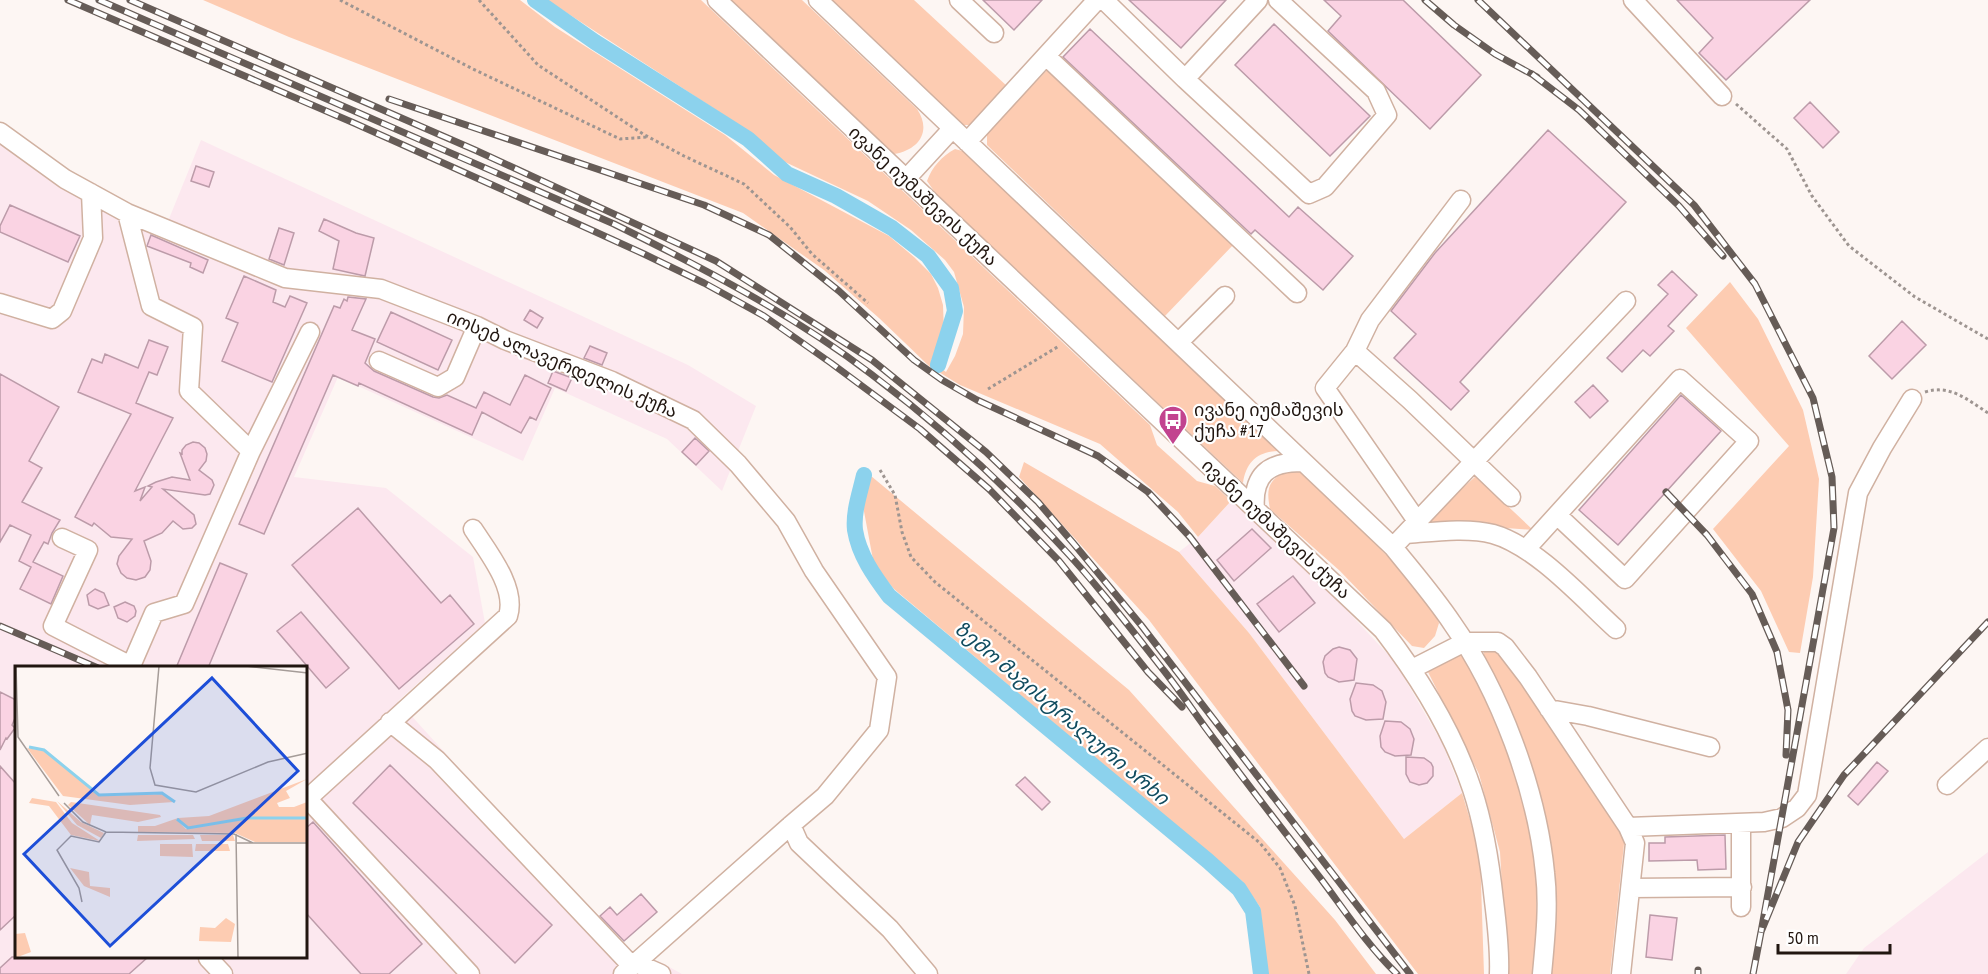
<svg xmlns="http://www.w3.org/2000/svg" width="1988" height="974" viewBox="0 0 1988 974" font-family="'PT Sans Narrow','Noto Sans Georgian',sans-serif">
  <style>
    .industrial { fill: #fce8ef; fill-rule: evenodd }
    .green { fill: #fdccb2 }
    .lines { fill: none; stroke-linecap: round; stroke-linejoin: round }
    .canal { stroke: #8cd2ed; stroke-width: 16 }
    .building { fill: #fad3e3; stroke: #bc9ba9; stroke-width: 1.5 }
    .minor-casing { stroke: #d0b1a1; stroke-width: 21 }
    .path { stroke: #9e9591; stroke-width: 3; stroke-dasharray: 3 3; stroke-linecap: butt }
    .minor { stroke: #fff; stroke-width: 18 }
    .rail-casing { stroke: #665c57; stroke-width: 7 }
    .rail { stroke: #fff; stroke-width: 4.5; stroke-dasharray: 14; stroke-linecap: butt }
    .labels { text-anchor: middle; stroke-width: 4.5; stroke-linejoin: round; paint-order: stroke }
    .street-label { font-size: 18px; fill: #211610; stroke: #fff }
    .poi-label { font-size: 18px; fill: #211610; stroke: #fff; text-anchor: start }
    .water-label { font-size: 20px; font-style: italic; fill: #114c5f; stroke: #fff }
    .inset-river { fill: none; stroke: #8cd2ed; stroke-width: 3 }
    .inset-road { fill: none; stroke: #a59c98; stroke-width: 1.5 }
    .view { fill: #1d4ed8; fill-opacity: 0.15; stroke: #1d4ed8; stroke-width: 3 }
    .inset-edge { fill: none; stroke: #211610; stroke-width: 3 }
  </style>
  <rect width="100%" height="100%" fill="#fdf6f3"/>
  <path class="industrial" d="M0,140L162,236L201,140L688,365L756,406L722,491L667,439L555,388L523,461L338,377L294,477L386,488L473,557L485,623L398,701L621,947L664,964L682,974H0ZM16,668H306V958H16Z
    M1231,501L1328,590L1395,662L1442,743L1462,793L1404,839L1249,633L1179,552L1198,537Z
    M1988,852V974H1846L1864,948Z"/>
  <path class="green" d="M203,0H520L555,27L725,135L774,175L889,236L914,257L931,274L938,288L943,305L944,332L931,361L946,372L955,356L963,334L964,307L954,272L945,260L911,230L868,201L785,162L730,119L547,0H701L1150,425L1157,445L1197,481L1215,486L1231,501L1198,537L1178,512L1100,444L960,385L929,366L879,318L824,270L743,213L289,37Z
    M730,0H802L917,109C932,131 919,150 894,154Z
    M830,0H914L1008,87L974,125H963Z
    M1050,67L1234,244L1165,316L987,145V133Z
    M955,149L966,152L1282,451C1259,450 1246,461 1243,483L936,194L927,181C932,167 942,156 955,149Z
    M1730,282L1758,319L1803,410L1819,479L1813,577L1800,653L1789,652L1761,591L1713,529L1789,446L1686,328Z
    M1024,462L1179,552L1249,633L1404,839L1462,793L1480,853L1484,974H1418L1149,620L1019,477Z
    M1287,470L1302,472L1313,481L1425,594L1439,623L1435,636L1424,648L1412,646L1340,571L1270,509C1266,488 1268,481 1287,470Z
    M871,476L1129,690L1335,920L1376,974H1268L1260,907L1242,881L894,589L874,565L863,506Z
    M1476,476L1533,530L1425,522Z
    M1490,646L1504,657L1625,835L1610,974H1549L1547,841L1523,743L1484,657V649Z
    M1457,654L1467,659L1507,742L1526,807L1537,861L1536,931L1533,974H1507L1500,852L1479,774L1427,670Z"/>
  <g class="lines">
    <path class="canal" d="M535,0L595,42L748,139L787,174L836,196L892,228L928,256L951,288L955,311L938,365
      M864,475C860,493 853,512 855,530C859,555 874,576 889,596L1208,861L1239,889L1253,911L1261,974"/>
  </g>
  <path class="building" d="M983,0H1042L1014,30Z
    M1129,0H1226L1181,48Z
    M1324,0H1403L1481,75L1430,129L1328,31L1341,16Z
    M1677,0H1810L1726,80L1699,53L1713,38Z
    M1274,24L1370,116L1330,156L1235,65Z
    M1090,29L1289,217L1298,207L1353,256L1323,290L1255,230L1251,234L1063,57Z
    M1810,102L1839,132L1823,148L1794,118Z
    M1548,130L1626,202L1460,382L1469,391L1451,410L1394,358L1416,334L1391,311L1435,253Z
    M196,166L214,172L209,187L191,181Z
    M10,205L80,236L68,262L0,232V226Z
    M324,219L356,233L374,238L365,276L333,269L339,241L319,231Z
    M279,228L294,233L284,265L269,259Z
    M151,235L208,260L203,273L190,267L191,263L147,246Z
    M1672,271L1697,295L1668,326L1674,331L1650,356L1643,350L1622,372L1607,358L1668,294L1658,285Z
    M244,276L276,290L273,302L285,307L290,296L307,303L272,382L222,361L238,323L226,318Z
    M348,297L366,299L352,330L375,339L365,363L374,371L433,397L439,398L447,395L476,408L484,392L510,405L525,375L551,388L536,420L530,417L521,433L482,412L472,435L359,383L358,386L333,375L264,534L239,524L334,306L340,308L344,299L347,301Z
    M530,310L543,318L537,328L524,320Z
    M391,312L452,340L438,370L377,342Z
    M1902,321L1926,345L1892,379L1869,356Z
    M149,340L168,347L157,375L149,372L136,403L173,418L135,491L145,487L140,501L152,487L148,486L156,482L172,477L190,480L180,453L182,454V450L186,445L193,442L199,443L205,448L207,454L206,461L199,470L212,480L214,485L210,494L205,495L163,489L194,515L196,524L192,528L183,529L173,521L162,533L144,541L151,561L150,570L145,577L136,580L127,578L121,573L117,564L119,556L132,539L111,537L94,523L92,526L75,517L131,414L78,392L92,359L102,363L105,354L138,368Z
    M590,346L607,353L602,365L584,358Z
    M553,371L572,378L566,391L548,383Z
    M0,374L59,407L29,461L42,468L22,502L60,520L52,533L48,544L44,542L33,562L63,576L51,604L20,589L31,567L19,561L31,535L10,525L0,542Z
    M1593,385L1608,401L1590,418L1575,402Z
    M1681,395L1721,431L1618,545L1579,510Z
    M695,438L709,451L696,465L682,452Z
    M358,508L441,603L450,595L474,624L399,689L292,565Z
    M1252,529L1271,548L1234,581L1217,560Z
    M220,563L247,574L208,668H176Z
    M1293,576L1315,603L1279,632L1257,604Z
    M95,589L104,593L109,605L98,609L89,605L87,595Z
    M125,602L134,606L136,611L135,616L127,622L118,618L114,607Z
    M301,612L349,668L326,688L277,631Z
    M1339,647L1350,650L1357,659L1354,680L1339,682L1328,677L1325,673L1323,662L1325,656L1333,649Z
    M1356,683L1373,685L1382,691L1386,702L1383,719L1366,720L1355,716L1352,711L1350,699Z
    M0,692L16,700V716L12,725L15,728L7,739L6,738L0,750Z
    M1385,721L1401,722L1410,729L1414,739L1411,755L1395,756L1385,752L1381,747L1380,736Z
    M1406,757L1424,758L1431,763L1433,767V776L1427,783L1419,785L1410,782L1406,774Z
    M1877,762L1888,771L1858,805L1848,796Z
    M390,765L552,925L515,963L353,803Z
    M0,766L16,784V915L0,930Z
    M1025,777L1050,802L1042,810L1016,785Z
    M313,822L422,944L389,974H361L306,913V828Z
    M1725,835L1726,869L1698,870L1697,860L1649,861V843H1665V837Z
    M641,894L657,912L624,941L600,916L610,907L617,915Z
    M1650,915L1677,918L1672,960L1646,957Z
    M12,957H148L129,974H0V968Z"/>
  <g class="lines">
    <g class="minor-casing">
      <path id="minor" d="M717,0L1383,630C1419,677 1453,732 1472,789C1484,825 1490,863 1494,901C1497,925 1500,950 1499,974
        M818,0L1393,547C1413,572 1434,596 1452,623C1500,691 1537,790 1545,873C1549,906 1545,941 1542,974
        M959,0L994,33
        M1104,0L1185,79L1309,194L1325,187L1387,115L1376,91L1278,0
        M1633,0L1722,96
        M1046,56L1297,293
        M1185,79L1258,0
        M0,132L65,179L127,213L285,278L381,289L477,326L505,340L612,381L693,420L738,464L786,521L814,571L887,677L879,730L825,796L791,825L623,974
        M967,142L1097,0
        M905,180L952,129
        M0,303L52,319L62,311L93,238L91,193
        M1179,342L1225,296
        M1355,351L1410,400L1511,497
        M379,361L438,387L455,377L477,326
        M251,451L310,332
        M1255,510C1252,475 1268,462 1302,462
        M1417,521L1325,388L1355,351L1370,320L1461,200
        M1406,534C1432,532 1467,527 1493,534C1536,546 1583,599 1616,629
        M62,538L88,550L53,626L131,666L154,613L184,604L251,451L189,391L193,327L151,306L127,213
        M1393,547L1626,301
        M1526,549L1680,379L1749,441L1625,579L1557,515
        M1412,669L1465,642H1498L1505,647L1528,677L1628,827L1764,822L1782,818L1797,808L1807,795L1858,493L1882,448L1912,399
        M1549,709L1588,716L1710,747
        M390,722L437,760L632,966
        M1947,785L1988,748
        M306,797L470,974
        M306,800L508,616C517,588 488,552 473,529
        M791,825L799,843L890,929L928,974
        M1631,888L1742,887
        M1741,907V823
        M208,958L223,974
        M636,963L661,974
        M1621,974L1635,843L1628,827"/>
    </g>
    <path class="path" d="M340,0L473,69L620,139L647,137
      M479,0L538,65L643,134L684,156L744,184L790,227L812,254L868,303
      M1736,104L1787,149L1812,196L1849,246L1915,297L1988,339
      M988,389L1059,346
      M1925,392C1950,384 1968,400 1988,413
      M880,470L895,495L902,532L911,557L935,582L1260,843L1280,868L1295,906L1309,974"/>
    <use href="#minor" class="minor"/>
    <g class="rail-casing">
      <path id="rail" d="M68,0L354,123L499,188L644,254L704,283L764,316L831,363L920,429L989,489L1059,561L1148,672L1182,707
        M99,0L614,224C703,268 792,314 871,374C939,425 1002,482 1059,544C1097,584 1131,629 1165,672C1183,695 1199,720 1217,743C1251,789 1286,834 1321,879C1345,911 1368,946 1397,974
        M130,0L475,150L716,261L872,360L986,452L1038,502L1074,544L1141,625L1410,974
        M1425,0L1454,25L1495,54L1537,77
        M1478,0L1694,205L1755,284L1813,398L1832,477L1834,528L1761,932
        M1532,74L1579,110L1679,206L1723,256
        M389,99L704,205L769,235L839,291L914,360L942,380L977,400L1098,456L1148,492L1190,537L1304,686
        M1666,492L1707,535L1752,594L1777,652L1788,710L1786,755
        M0,626L98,668
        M1698,974V970
        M1753,974L1761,932L1798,842L1844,775L1988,622"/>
    </g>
    <use href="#rail" class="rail"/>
  </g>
  <defs>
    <g id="bus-pin" transform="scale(1.5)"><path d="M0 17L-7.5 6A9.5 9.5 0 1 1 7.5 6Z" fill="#c2438f" stroke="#fff"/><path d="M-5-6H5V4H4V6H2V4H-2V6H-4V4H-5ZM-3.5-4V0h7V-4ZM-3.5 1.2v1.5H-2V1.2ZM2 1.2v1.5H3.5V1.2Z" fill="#fff"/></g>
  </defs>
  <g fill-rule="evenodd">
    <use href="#bus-pin" x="1173" y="420"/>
  </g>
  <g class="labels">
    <g class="street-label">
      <text transform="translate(923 196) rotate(43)" y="6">ივანე იუმაშევის ქუჩა</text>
      <text transform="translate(562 364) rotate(23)" y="6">იოსებ ალავერდელის ქუჩა</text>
      <text transform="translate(1276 529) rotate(43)" y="6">ივანე იუმაშევის ქუჩა</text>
    </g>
    <g class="poi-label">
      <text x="1194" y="416">ივანე იუმაშევის<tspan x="1194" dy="21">ქუჩა #17</tspan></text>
    </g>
    <g class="water-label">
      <text transform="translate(1062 713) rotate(40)" y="7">ზემო მაგისტრალური არხი</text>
    </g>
  </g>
  <g transform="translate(15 666)">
    <rect width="292" height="292" fill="#fdf6f3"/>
    <path d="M12,82L30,85L84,130L147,128L159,136L115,139L48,130ZM292,113L271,125L275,132L262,137L264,141H279L292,136V151H232L174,161L161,153L171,163L232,153H292V176H240L220,167L123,166V160H140L163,152L194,150ZM17,132L41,136L57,157L85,175L56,169L34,140L14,137ZM42,135L66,156L89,167L86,172L62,159ZM56,136L145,149L146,151L123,156L77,149L75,159L53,139ZM123,169H178L180,173L122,175ZM185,169H218L220,175H187ZM145,178H177L178,191L145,190ZM213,178L215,185H180L181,178ZM55,202L74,206L75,220L95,222V231L69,220ZM211,252L220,258L216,276L184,275L185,261L200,262ZM10,267L16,286L0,292V268Z" fill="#fdccb2"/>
    <path class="inset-river" d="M14,81L29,84L84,129L147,127L160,136M162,153L173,162L232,152H293"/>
    <path class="inset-road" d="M1,0L3,71L44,130M144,0L135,102L140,119L181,126L253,96L293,87M231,0L293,7M49,137L68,156L91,166L219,168L238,177M221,168L223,292M222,177H293M67,236L64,222L42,184L56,170L84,176L91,166"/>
    <path class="view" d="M197,12L283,105L95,280L9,188Z"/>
    <rect width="292" height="292" class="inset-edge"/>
  </g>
  <path d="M1778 944v9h112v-9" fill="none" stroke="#211610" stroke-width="3"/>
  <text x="1787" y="944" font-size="18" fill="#211610" stroke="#ffffff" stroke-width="4.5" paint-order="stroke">50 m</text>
</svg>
